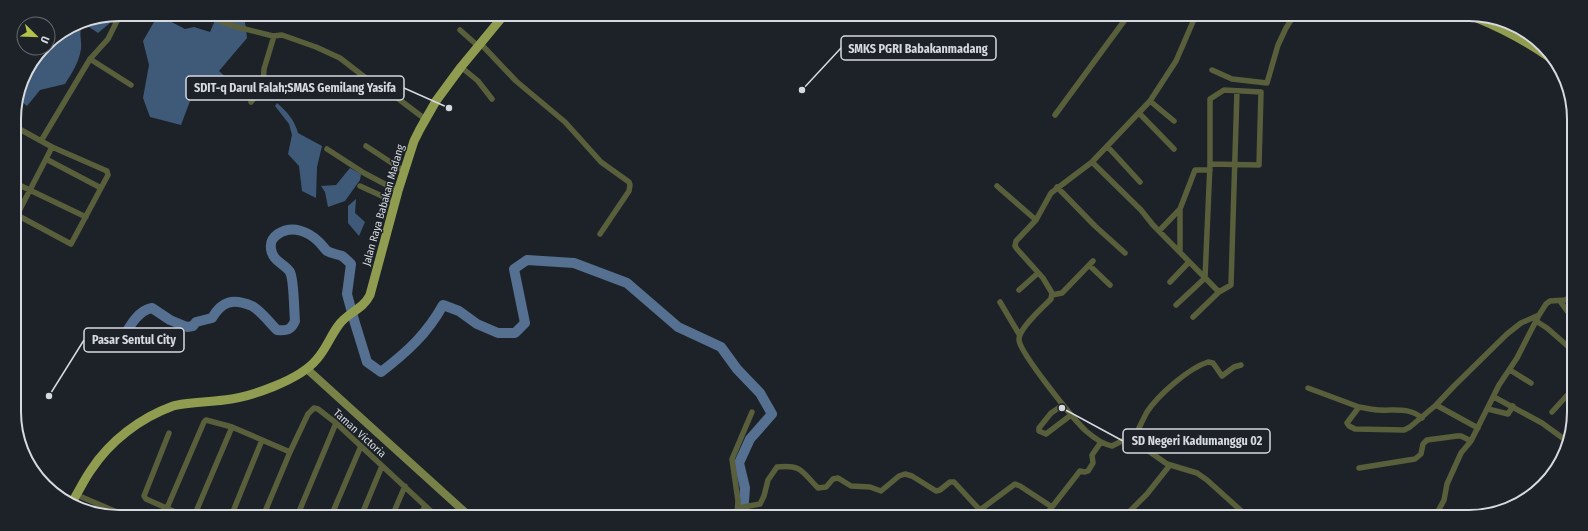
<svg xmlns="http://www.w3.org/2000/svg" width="1588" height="531" viewBox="0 0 1588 531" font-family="'Fira Sans Condensed',sans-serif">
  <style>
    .forest { fill: #3f5a78 }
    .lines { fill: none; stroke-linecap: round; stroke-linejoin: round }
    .river { stroke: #557090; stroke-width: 10 }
    .street { stroke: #595f3b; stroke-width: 5.5 }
    .secondary { stroke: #788147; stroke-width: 8 }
    .primary { stroke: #909c4f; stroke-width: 9 }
    .labels { text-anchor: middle; stroke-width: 3; stroke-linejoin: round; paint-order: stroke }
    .street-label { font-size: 11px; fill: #d6d9de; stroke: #1c2228 }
    .rim { fill: none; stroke: #d6d9de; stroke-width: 2 }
    .leader { fill: none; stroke: #d6d9de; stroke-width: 1.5 }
    .callout-dot { fill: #d6d9de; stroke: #1c2228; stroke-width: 1.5 }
    .callout { fill: #1c2228; stroke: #d6d9de; stroke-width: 1.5 }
    .callout-label { font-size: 12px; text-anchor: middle; font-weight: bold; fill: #d6d9de }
  </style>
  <rect width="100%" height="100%" fill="#1c2228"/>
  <path class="forest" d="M215,14H231L245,22L247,38L219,71L231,82L222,98L193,93L181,125L150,117L143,98L149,65L143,41L158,15L185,29L194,27L210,32L217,16Z
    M105,17L110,23L98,33L83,23C78,33 82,39 81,49C79,62 72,73 65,84L40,90L27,106L17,98L22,78L43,48H48V42L62,33L70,34L66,30L79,22Z
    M277,103C287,112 294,119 298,133L322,146L317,167L316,198L302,191L299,166L288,154L292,135L289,124L275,106Z
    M350,168L361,174L360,180L345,201L328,207L325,192L321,186L336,185Z
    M356,199L355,213L365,222L359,236L348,223V206Z"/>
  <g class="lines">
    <path class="river" d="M120,343C128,330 136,311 152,308L170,320L187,327L193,326L196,322L212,318C222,301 233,298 252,306C260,310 271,324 277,330C287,331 291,330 295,321C294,311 294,279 290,272C284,263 273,262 271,249C270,242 272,238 278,234C292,225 308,231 319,242C322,245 324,248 327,251C332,254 337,254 342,256C345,258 348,261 351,264L347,294L354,320L367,362L381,372C407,352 427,334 443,305L459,311L477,324L498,333H515L525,323L514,269L527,260L574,263L627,283L678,327L721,347L737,369L760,393L772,414L750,439L739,463L745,488L743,515"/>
    <path class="street" d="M202,14L233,26L273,36L282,35L316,47L340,58L380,89L384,88L425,119
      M1195,17L1176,61L1150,101L1092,162L1051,193L1036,220L1016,241L1015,246L1017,249L1043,278L1052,293L1051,299C1043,307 1018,329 1019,340C1020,353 1074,420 1086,431C1094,438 1102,444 1112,446L1126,439L1133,440L1167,464L1197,473L1207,480L1247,516
      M460,30L478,46
      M480,43L516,81L565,122L601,162L629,182L630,185L629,191L600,234
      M90,59L131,85
      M461,67L478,81L492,99
      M1212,70L1232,79L1267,83L1278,45L1286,28L1293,17
      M1150,101L1174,121
      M251,102L263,87L264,69L274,36
      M1139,113L1174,149
      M1055,115L1127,17
      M14,126L52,147L107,171L108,175L101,188
      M41,141L90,59L108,39L117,21L126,14
      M366,146L404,171
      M1107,146L1140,182
      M327,149L364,173L398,191
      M46,159L101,188L71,244L17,215Z
      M46,159L52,147
      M1092,162L1141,210L1153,225L1219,292
      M15,183L86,217
      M360,186L395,202
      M997,186L1036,220
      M1057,187L1095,226L1125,253
      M1159,231L1180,209L1195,170H1210
      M1180,252V209
      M1089,265L1110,285
      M1170,282L1189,262
      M1019,290L1038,273
      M1052,295L1062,293L1093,261
      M1560,301L1571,316
      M1000,302L1019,334
      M1176,305L1205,278L1210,164V99L1224,90L1261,92L1259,165L1210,164
      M1193,317L1219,292L1231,285L1237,91
      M1536,321L1547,328L1571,349
      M1510,370L1531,383
      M1308,388L1359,407L1347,423L1349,426L1355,429L1404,430L1410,427L1436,405L1454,386L1507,334L1521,323L1539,315
      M1494,397L1542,423L1564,439
      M1063,405L1051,413L1039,428V431L1046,434L1071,415
      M1436,405L1478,428
      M1359,407C1366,408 1372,410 1379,410C1395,411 1409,407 1422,418
      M1488,409L1508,414L1513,406
      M1552,412L1571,391
      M169,433L144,496L146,499L180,514
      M1133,440C1138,431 1142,421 1147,412C1158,395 1189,368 1208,362L1213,363L1222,376L1234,367L1241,365
      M1359,468L1415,459L1421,454L1423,444L1427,440L1457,436H1461L1471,441
      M77,495L119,513
      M167,508L204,422L206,420L232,427L290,452L308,414L314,408L318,409L336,423L434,514
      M738,508L760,504L764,496L768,480L777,467C802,464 802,472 818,488L826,487L833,479L838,478L851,486L870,487L881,491L899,476L905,474L912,476L936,491L940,490L950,482H954L980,510L1015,484L1020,486L1052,507
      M87,510L94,513
      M195,514L232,427
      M232,514L262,440
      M264,514L290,452
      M298,514L336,423
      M332,514L361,446
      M362,514L382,466
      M393,514L405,486
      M421,514L425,506
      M737,515L738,501L732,459L752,412
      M1045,516L1080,471L1085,472L1088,471L1093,463L1092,455L1101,442
      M1125,516L1147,494L1170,465
      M1232,516L1239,509
      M1435,517L1444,500L1447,484L1461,453L1471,441L1499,385L1517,358L1539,315L1546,304L1550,301L1565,300L1571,297"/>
    <path class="secondary" d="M307,369L467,514"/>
    <path class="primary" d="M1477,18C1504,29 1528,42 1552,59
      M72,502C79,491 84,480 91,470C110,441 140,418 173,406C186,402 210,402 224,400C251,397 300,380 317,359C326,349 330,337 338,326C347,312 362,311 370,295L398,191L414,141L420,129L436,101L461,67L504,15"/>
  </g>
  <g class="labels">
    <g class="street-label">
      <text transform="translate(383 205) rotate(-74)" y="4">Jalan Raya Babakan Madang</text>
      <text transform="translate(360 433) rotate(42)" y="4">Taman Victoria</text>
    </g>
  </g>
  <path d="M0 0H1588V531H0ZM119 21H1469A98 98 0 0 1 1567 119V412A98 98 0 0 1 1469 510H119A98 98 0 0 1 21 412V119A98 98 0 0 1 119 21Z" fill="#1c2228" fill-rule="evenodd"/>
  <path class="rim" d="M119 21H1469A98 98 0 0 1 1567 119V412A98 98 0 0 1 1469 510H119A98 98 0 0 1 21 412V119A98 98 0 0 1 119 21Z"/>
  <path class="leader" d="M802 90L841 48M449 108L404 88M49 396L84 340M1062 408L1123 441"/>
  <g class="callout-dot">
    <circle cx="802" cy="90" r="4"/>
    <circle cx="449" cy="108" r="4"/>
    <circle cx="49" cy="396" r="4"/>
    <circle cx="1062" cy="408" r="4"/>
  </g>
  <g class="callout">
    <rect x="841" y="36" width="155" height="24" rx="4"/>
    <rect x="186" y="76" width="218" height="24" rx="4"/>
    <rect x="84" y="328" width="100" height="24" rx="4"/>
    <rect x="1123" y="429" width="147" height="24" rx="4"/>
  </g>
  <g class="callout-label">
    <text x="918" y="53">SMKS PGRI Babakanmadang</text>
    <text x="295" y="92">SDIT-q Darul Falah;SMAS Gemilang Yasifa</text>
    <text x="134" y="344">Pasar Sentul City</text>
    <text x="1197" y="445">SD Negeri Kadumanggu 02</text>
  </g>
  <g transform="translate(36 36) rotate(113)"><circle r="19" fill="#1c2228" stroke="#666b71"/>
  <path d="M0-3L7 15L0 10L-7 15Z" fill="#b3c24b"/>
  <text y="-6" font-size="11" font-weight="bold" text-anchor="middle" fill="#d6d9de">U</text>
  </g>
</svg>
